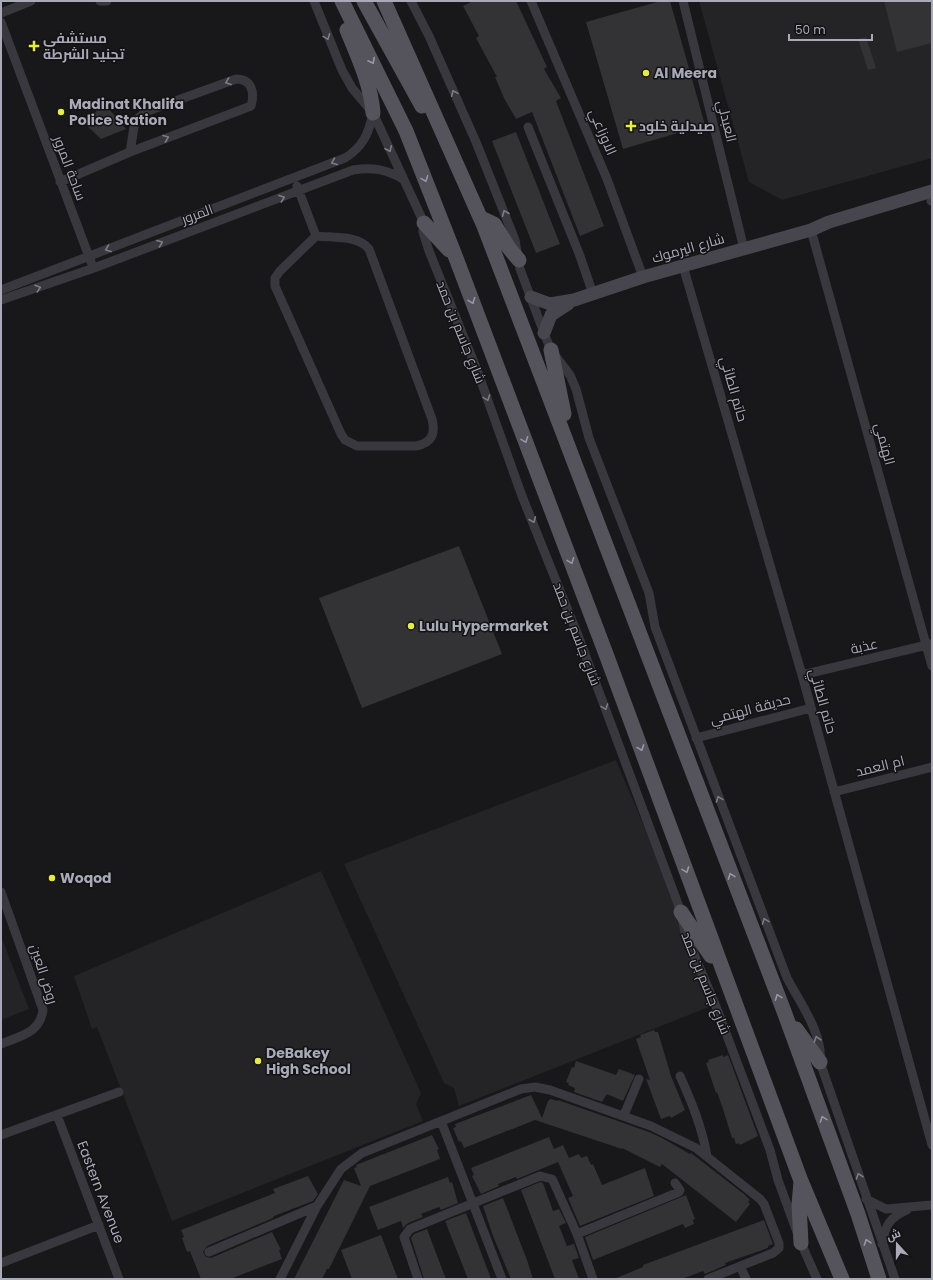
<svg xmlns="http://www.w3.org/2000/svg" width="933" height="1280" viewBox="0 0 933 1280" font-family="Poppins,Cairo,sans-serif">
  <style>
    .built { fill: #242326 }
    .building { fill: #333235 }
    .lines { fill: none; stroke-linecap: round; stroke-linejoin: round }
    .street { stroke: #39383e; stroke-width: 9 }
    .secondary { stroke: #47464e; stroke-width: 13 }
    .primary { stroke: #55545d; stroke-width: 15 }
    .oneway { stroke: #7d7c87 }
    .oneway2 { stroke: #9998a6 }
    .poi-dot { fill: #e6ed3a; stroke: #131214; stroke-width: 1.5 }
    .labels { text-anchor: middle; stroke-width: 3; stroke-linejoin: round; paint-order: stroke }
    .poi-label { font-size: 14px; font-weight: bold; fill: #aaa9b8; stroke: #131214; text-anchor: start }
    .street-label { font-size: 14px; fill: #aaa9b8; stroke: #131214 }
  </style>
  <rect width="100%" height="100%" fill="#181719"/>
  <path class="built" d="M699,1H932V158L782,200L749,182Z
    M616,760L719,1003L459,1106L454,1088L444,1083L344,864Z
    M321,871L421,1093L416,1104L423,1121L172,1221L97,1027L92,1029L74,976Z
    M1,936L29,1009L1,1020Z"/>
  <path class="building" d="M473,1H516L547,67L544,69L561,98L556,101L604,226L580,236L532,112L516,119L504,98L495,77H497L476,38L479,36L463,6Z
    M661,1H670L705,125L623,149L586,22Z
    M884,1H932V43L897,52Z
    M866,37L876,68L868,70L858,39Z
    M103,102L126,129L101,139L86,125Z
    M516,132L560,244L536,253L492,141Z
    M459,546L502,654L362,708L319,598Z
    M654,1030L655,1032H658L671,1076L685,1110L671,1118L670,1116L661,1119L646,1079L650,1080L636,1039L641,1037L640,1035Z
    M723,1055V1057L728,1055L758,1136L740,1145L739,1143L736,1144L734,1138H732L723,1109L717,1092L716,1093L706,1063L709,1062L708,1060Z
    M576,1061L616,1075L619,1069L635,1075L623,1101L607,1094L602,1102L574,1092L575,1088L568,1085L569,1083L566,1082L572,1067L574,1068Z
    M531,1095L542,1118L548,1101L551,1099L557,1101L558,1100L649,1132L662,1138L690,1154L691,1153L744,1194L750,1200L748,1202L750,1204L736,1222L662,1164L660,1167L622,1148V1149L535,1120L464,1148L461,1141L459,1142L453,1128L456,1127L455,1124Z
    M432,1135L439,1149L437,1150L440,1159L370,1186L329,1269H327L322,1279H294L344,1180L361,1186L354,1168L357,1167L356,1165Z
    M549,1137L554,1149L563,1145L569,1158L579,1154L581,1158L587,1156L591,1165L593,1164L602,1185L645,1168L654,1196L580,1226L568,1198L573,1196L558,1162L517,1179L516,1177L498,1184L499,1186L481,1194L472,1176L474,1175L471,1168Z
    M308,1176L318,1194L313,1201L274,1216L273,1218L207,1246L203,1252L206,1257L211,1258L272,1232L281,1250H279L282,1259L230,1279H201L191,1254L190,1251L187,1252L182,1238L184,1237L181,1230L275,1193L273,1189Z
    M448,1177L450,1183L452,1182L458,1203L441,1210L439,1207L421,1214L423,1217L408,1223L403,1228L401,1221L378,1230L369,1207Z
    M540,1182L543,1183L553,1211L559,1209L566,1223L559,1226L567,1246L574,1244L579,1258L572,1260L579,1279H555L521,1190Z
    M686,1195L695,1219L693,1220L694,1224L685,1228L683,1224L593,1260L585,1237Z
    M503,1198L527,1260L533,1279H511L493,1236L483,1206Z
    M466,1213L490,1276L491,1279H468L445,1221Z
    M764,1220L773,1244L768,1246V1248L725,1263L726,1265L705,1274L703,1271L682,1279H614L643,1267V1265Z
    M427,1229L439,1261L446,1279H424L411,1238L414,1234Z
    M381,1235L398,1279H352L341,1250Z"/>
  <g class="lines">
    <path class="street" d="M100,1H107
      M314,1L342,70L352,88L373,113L424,223L423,232L429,251L477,370L522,496L579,638L681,912L685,933L717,1009L770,1150L778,1180L801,1243L817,1279
      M411,1L429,36L476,142L515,240L520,269L544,333L551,350L570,375L576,389L589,438L649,593L655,627L787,978C799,1001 824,1035 820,1062L895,1279
      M531,1L607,179L643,277
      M683,1L744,249
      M1,13L31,1
      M1,22L91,262
      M528,127L580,256L593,294
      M60,182L130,152L251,106C255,93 252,79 236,79L145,112L135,121L130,152
      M297,186L316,236
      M931,201H932
      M811,230L932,666
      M316,236C333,238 358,235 369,249L432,419C436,435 431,443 416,446H357L345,440L341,434L275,286V278L280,271Z
      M683,266L802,675L932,1145
      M1,290L345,158C363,147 369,133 373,113
      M1,300L94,268L353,170C372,167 386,169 403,179
      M802,675L931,644
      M696,738L811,708
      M834,792L932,767
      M1,892L43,1010C40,1033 20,1036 1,1044
      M680,1076C692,1103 702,1127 707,1156
      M57,1115L119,1279
      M624,1115L639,1079
      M441,1121L502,1279
      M1,1135L119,1092
      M866,1199L886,1209L932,1205
      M577,1234L679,1192L680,1190L675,1183
      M882,1244C886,1224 889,1218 907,1210
      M209,1252L317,1206
      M1,1263L99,1225
      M740,1266L746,1279
      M280,1279L317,1206L341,1169L362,1153L521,1089L535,1087L550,1090L651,1126L696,1148L760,1199L764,1204L779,1243V1248L773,1253L708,1279
      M418,1279L404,1237L410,1229L540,1176L552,1179L554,1183L577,1234L593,1279"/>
    <path class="secondary" d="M531,297L550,304L574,300L643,277L811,230L829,222L932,191
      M544,333L551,315L568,304"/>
    <path class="primary" d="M342,1L406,131L456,258L606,654L801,1181L842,1279
      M364,1L422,106
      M384,1L484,226L785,1014L858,1214L879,1279
      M347,30C358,57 371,84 373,113
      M481,218L494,224L509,248L519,260
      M424,223L449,250
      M551,350L564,414
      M681,912L711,956
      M796,1029L820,1062
      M801,1182L799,1204L801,1243"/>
  </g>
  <defs><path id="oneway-chevron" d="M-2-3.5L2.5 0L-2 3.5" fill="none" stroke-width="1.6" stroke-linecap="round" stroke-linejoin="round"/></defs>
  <g class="oneway">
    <use href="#oneway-chevron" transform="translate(327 37) rotate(69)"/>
    <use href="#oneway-chevron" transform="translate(228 82) rotate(160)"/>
    <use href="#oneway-chevron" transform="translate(454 93) rotate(-114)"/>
    <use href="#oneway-chevron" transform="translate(166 138) rotate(-21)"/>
    <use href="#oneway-chevron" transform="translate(389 149) rotate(65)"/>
    <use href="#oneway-chevron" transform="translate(334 162) rotate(158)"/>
    <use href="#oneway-chevron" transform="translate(282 198) rotate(-20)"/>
    <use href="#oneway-chevron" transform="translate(505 213) rotate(-112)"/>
    <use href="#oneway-chevron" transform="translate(160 243) rotate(-21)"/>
    <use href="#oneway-chevron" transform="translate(108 249) rotate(159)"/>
    <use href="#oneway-chevron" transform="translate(38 288) rotate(-18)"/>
    <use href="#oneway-chevron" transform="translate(487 398) rotate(70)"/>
    <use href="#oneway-chevron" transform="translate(533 520) rotate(67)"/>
    <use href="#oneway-chevron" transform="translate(605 707) rotate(70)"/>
    <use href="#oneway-chevron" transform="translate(719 799) rotate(-110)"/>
    <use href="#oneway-chevron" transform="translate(765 921) rotate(-111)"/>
    <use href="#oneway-chevron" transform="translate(817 1039) rotate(-108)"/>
    <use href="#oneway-chevron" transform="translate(859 1176) rotate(-109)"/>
  </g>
  <g class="oneway2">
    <use href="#oneway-chevron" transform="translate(372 61) rotate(63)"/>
    <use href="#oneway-chevron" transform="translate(425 179) rotate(69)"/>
    <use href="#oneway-chevron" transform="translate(472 301) rotate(69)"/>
    <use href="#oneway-chevron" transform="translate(525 440) rotate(69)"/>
    <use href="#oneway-chevron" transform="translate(571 561) rotate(69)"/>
    <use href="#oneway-chevron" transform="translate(641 748) rotate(70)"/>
    <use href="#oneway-chevron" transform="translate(686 870) rotate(70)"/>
    <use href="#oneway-chevron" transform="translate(731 876) rotate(-111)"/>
    <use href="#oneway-chevron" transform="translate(778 997) rotate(-111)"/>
    <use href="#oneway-chevron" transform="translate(823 1119) rotate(-110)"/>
    <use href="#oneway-chevron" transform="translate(867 1242) rotate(-108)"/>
  </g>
  <g class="poi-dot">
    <path d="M32 40h4v4h4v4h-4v4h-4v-4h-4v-4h4z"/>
    <circle cx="646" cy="73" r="4"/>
    <circle cx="61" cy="112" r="4"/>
    <path d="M629 120h4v4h4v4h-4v4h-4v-4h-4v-4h4z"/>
    <circle cx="411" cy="626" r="4"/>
    <circle cx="52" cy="878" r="4"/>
    <circle cx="258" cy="1061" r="4"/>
  </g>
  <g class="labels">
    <g class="poi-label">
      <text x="43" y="43">مستشفى<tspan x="43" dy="16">تجنيد الشرطة</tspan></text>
      <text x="654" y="78">Al Meera</text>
      <text x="69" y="109">Madinat Khalifa<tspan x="69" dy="16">Police Station</tspan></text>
      <text x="639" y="131">صيدلية خلود</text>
      <text x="419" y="631">Lulu Hypermarket</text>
      <text x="60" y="883">Woqod</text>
      <text x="266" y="1058">DeBakey<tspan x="266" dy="16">High School</tspan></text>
    </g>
    <g class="street-label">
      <text transform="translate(727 121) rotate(76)" y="5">العبدلي</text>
      <text transform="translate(603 132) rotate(67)" y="5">الاوزاعي</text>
      <text transform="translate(70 168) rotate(69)" y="5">ساحة المرور</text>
      <text transform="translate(197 214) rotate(-20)" y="5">المرور</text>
      <text transform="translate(688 248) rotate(-16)" y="5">شارع اليرموك</text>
      <text transform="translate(461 332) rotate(68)" y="5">شارع جاسم بن حمد</text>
      <text transform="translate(734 389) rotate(74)" y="5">حاتم الطائي</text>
      <text transform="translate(885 444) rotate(75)" y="5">الهتمي</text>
      <text transform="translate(577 634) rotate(69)" y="5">شارع جاسم بن حمد</text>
      <text transform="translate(864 646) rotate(-13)" y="5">عذبة</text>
      <text transform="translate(823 701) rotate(74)" y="5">حاتم الطائي</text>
      <text transform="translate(750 709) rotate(-15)" y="5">حديقة الهتمي</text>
      <text transform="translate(880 766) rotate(-14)" y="5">ام العمد</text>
      <text transform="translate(44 974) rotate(72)" y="5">روض العين</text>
      <text transform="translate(706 983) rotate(68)" y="5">شارع جاسم بن حمد</text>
      <text transform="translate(101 1192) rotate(69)" y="5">Eastern Avenue</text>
    </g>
  </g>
  <rect width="933" height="1280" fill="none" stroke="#aaa9b8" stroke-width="4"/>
  <g transform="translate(897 1244) rotate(339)" stroke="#131214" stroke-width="3" paint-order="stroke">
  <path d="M0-3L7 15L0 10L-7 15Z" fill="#aaa9b8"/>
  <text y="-6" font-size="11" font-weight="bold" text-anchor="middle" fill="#aaa9b8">ش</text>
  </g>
  <path d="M789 34v6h83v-6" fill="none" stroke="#aaa9b8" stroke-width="2"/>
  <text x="795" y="34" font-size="12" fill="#aaa9b8" stroke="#131214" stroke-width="3" paint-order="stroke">50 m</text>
</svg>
